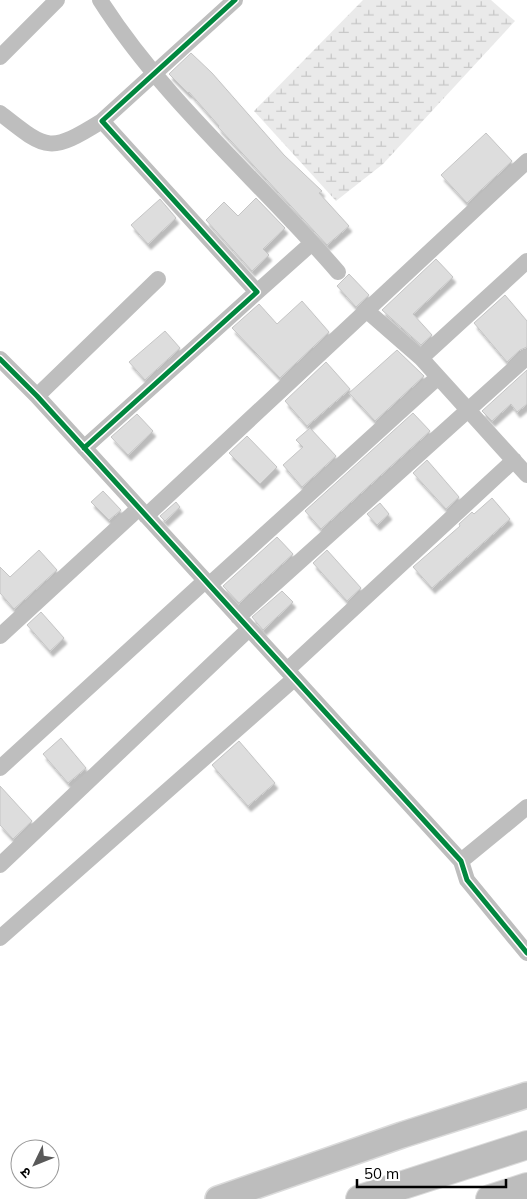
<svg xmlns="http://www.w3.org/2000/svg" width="527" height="1199" viewBox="0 0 527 1199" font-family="Mulish,'Noto Sans Devanagari',sans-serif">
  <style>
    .wetland { fill: url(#wetland-marsh) }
    .building { fill: #ddd; stroke: #c5c5c5; filter: url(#shadow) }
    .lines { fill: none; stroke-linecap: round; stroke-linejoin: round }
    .primary-casing { stroke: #dbdbdb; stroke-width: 28 }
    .highway-casing { stroke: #dbdbdb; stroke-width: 30 }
    .street { stroke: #bebebe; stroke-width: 16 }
    .primary { stroke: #bdbdbd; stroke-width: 25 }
    .highway { stroke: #bdbdbd; stroke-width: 28 }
    .cycleway-casing { stroke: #fff; stroke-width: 8 }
    .cycleway { stroke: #00873e; stroke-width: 5 }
  </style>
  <defs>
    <pattern id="wetland-marsh" width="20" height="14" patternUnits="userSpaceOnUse" patternTransform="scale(1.25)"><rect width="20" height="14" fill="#eaeaea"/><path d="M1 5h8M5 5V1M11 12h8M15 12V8" fill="none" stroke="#c7c7c7"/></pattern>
    <filter id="shadow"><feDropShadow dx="3" dy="5.5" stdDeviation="1" flood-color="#0004"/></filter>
  </defs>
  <rect width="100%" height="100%" fill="#fff"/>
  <path class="wetland" d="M363,0H491L515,21L383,164L336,201L254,111Z"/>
  <path class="building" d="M191,53L212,73L284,155L322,191L319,193L349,226L327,245L218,127L219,126L189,92L188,93L169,74Z
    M486,133L512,161L467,203L441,175Z
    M256,198L285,228L263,249L269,255L252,271L206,220L224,202L238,216Z
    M160,199L176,218L148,244L131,225Z
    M436,259L453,277L413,314L432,335L421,345L382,310Z
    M349,274L369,295L356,307L337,286Z
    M505,295L527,321V347L520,350L507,362L474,323Z
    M302,301L329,332L280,378L232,328L259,304L277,324Z
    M165,331L180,348L145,380L129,362Z
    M397,350L424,376L375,421L349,393Z
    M326,362L350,389L307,426L285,401Z
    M527,370V404L517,412L511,404L492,421L482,411Z
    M413,413L430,431L321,529L305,511Z
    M137,414L153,431L128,455L111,437Z
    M310,428L336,456L302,487L283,465L303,447L296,440Z
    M247,436L277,467L260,484L229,453Z
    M427,460L459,497L446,509L413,473Z
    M103,491L121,510L109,520L91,502Z
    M492,498L510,519L432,588L413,567L460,526L459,524L472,512L474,514Z
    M176,502L180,507L165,521L160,516Z
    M380,503L389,514L377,525L367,514Z
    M277,537L293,554L239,603L223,586Z
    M39,550L57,570L14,609L0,593V567L10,577Z
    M327,550L361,588L347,601L313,563Z
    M282,591L293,602L263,630L252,617Z
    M41,612L64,638L50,651L27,625Z
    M61,738L86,768L68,783L43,754Z
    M239,741L275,783L248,806L212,765Z
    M0,786L32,821L13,839L0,825Z"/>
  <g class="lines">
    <g class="primary-casing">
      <path id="primary" d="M218,1199L402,1135L527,1095"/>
    </g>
    <g class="highway-casing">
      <path id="highway" d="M360,1199L527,1145
        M490,1199L527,1187"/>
    </g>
    <path class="street" d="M100,0C165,102 260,181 338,272
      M0,57L57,0
      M0,113C47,150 49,154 102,121
      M257,292L312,243
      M366,310L421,358L527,475
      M421,358L527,261
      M0,359L37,396L461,861L467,880L527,953
      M37,396L158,279
      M84,448L257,292L102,121L235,0
      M146,516C274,398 400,279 527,161
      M209,585L437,378
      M238,617L527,357
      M0,636L139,508
      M287,670L514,460
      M0,768L205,581
      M461,861L527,807
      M0,865L249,629
      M0,938L294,679"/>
    <use href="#primary" class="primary"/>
    <use href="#highway" class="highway"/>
    <g class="cycleway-casing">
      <path id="cycleway" d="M0,359L37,396L461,861L467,880L527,953
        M84,448L257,292L102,121L235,0"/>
    </g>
    <use href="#cycleway" class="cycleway"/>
  </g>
  <g transform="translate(35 1164) rotate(227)"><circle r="24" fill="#ffffff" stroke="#999999"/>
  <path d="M0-4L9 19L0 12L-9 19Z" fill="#595959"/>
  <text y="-8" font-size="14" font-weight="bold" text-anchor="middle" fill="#000000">उ</text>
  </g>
  <path d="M357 1179v8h149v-8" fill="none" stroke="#000000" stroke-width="2.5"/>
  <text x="364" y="1179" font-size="15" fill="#000000" stroke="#ffffff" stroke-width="4" paint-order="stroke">50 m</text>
</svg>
